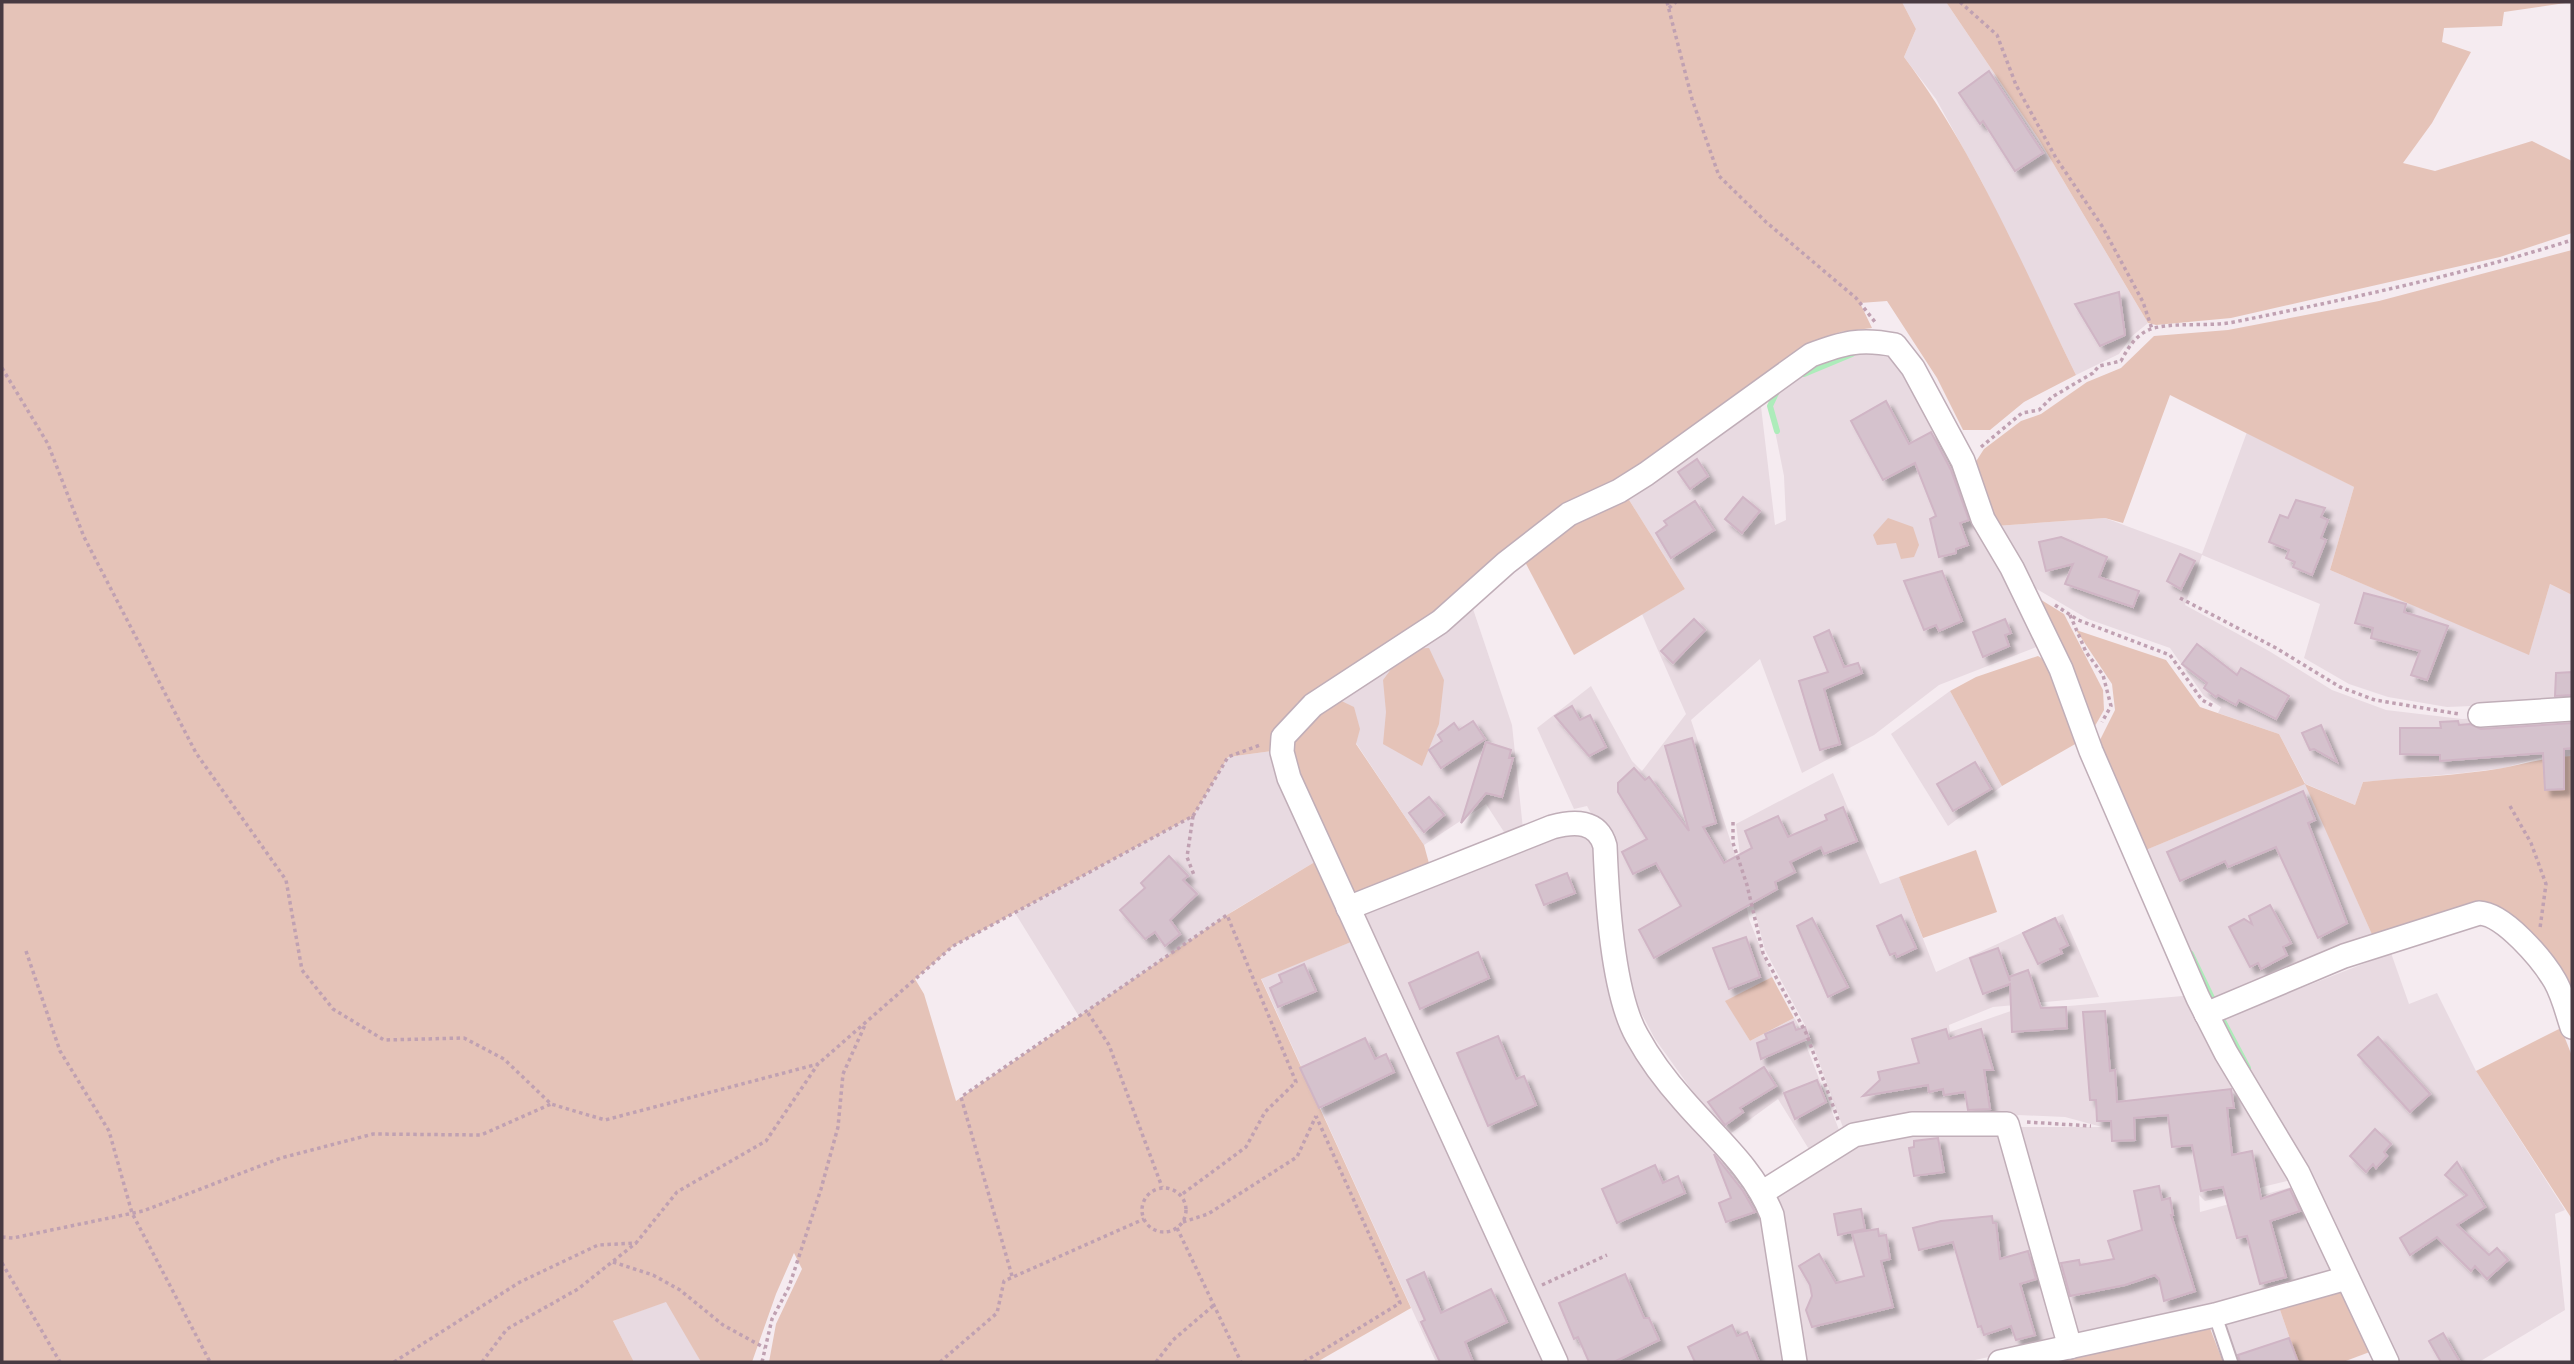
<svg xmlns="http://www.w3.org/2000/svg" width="2574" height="1364" font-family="'Sofia Sans Condensed',sans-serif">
<defs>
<filter id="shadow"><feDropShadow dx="6" dy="6" stdDeviation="2" flood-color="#0004"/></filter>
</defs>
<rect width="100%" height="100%" fill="#f5ebf0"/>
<!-- residential -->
<g fill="#e8dae1">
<path d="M1902 2H1946L2038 138 2148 323 2131 337 2119 354 2076 375 1983 184 1936 99 1904 57 1916 29Z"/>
<path d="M1858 349 1898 357 1924 397 2039 646 1939 685 1874 735 1802 773 1760 659 1691 720 1740 870 1749 919 1772 977 1726 1001 1750 1041 1794 1018 1797 1022 1841 1135 1810 1151 1778 1099 1730 1134 1714 1121 1655 1039 1629 990 1594 819 1587 806 1574 809 1537 728 1591 686 1632 761 1642 771 1686 714 1642 614 1685 589 1626 495 1760 398 1775 525 1786 520 1784 476 1770 406 1774 393 1817 366Z"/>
<path d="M2247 432 2354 487 2330 570 2529 654 2550 584 2572 595V702L2447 707 2388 697 2349 684 2304 658 2320 604 2202 555 2185 605 2269 651 2332 690 2386 710 2462 719 2572 714V756L2543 757 2504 768 2463 773 2363 782 2355 805 2306 784 2374 939 2209 1006 2141 852 2305 783 2279 734 2218 713 2221 707 2204 696 2170 648 2088 619 2028 584 1996 526 2105 518 2202 554Z"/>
<path d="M1472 606 1512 725 1523 829 1506 835 1486 804 1424 845 1330 704Z"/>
<path d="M1950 691 2002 786 1948 826 1891 734Z"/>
<path d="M1280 750 1318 860 1233 911 1080 1018 1015 913 1193 816 1228 757Z"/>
<path d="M1833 773 1880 884 1899 877 1936 972 2063 914 2099 997 1993 1007 1949 1025 1950 1032 2011 1011 2194 995 2295 1179 2205 1201 2199 1195 2200 1212 2299 1185 2341 1274 2165 1320 2119 1324 2079 1339 2015 1127H2102L2065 1117 2019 1115 2004 1120 1845 1133 1807 1029 1765 950 1740 855 1736 824Z"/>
<path d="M1555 831 1588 832 1600 850 1625 1016 1759 1194 1790 1362H1570L1364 918 1370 907Z"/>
<path d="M1356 940 1552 1362H1436L1261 978Z"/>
<path d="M2391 953 2409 1004 2437 993 2476 1071 2565 1210 2555 1214 2565 1310 2479 1362H2395L2345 1249 2222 1019Z"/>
<path d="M1952 1130 2002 1132 2065 1340 1966 1362H1801L1773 1195 1847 1145Z"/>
<path d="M667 1301 701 1362H634L613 1321Z"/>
<path d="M2279 1307 2298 1362H2235L2224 1324Z"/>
</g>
<!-- green -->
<g fill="#e5c3b8">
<path d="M2 2H1902L1916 29 1904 57C1976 153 2023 267 2076 375L2024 402 1990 430H1963L1937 378 1887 301 1860 303 1872 328 1840 332 1799 354 1447 612 1297 703 1280 750 1228 757 1193 816 953 946 915 979 924 994 956 1101 1227 915 1318 860 1356 940 1261 979 1411 1308 1317 1362H769L776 1324 802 1269 794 1253 776 1294 752 1362H701L666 1302 613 1321 634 1362H2Z"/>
<path d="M1946 2H2572L2504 12 2502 26 2444 28 2442 42 2471 52 2432 123 2403 163 2435 171 2532 141 2572 161V233L2500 257 2231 318 2156 325 2148 323 2038 138Z"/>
<path d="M2572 250V595L2550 584 2529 655 2330 570 2354 487 2170 395 2123 523 2105 518 1996 526 1975 463 1984 449 2021 421 2041 414 2087 382 2121 368 2154 336 2228 330 2379 301Z"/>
<path d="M1626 495 1685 589 1574 655 1523 558 1562 529Z"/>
<path d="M1888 518 1913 527 1919 545 1914 557 1901 559 1896 543 1877 545 1873 535Z"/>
<path d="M2025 590 2064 614 2103 690 2104 710 2091 733Z"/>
<path d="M2076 630 2166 660 2200 707 2279 734 2305 784 2355 805 2363 782C2409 777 2457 776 2503 768 2527 763 2548 757 2572 756V1003C2554 975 2536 934 2509 914 2476 890 2407 927 2374 939L2305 784 2141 852 2097 746 2115 710 2112 684Z"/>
<path d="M1429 648 1444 680 1439 724 1422 766 1383 744 1386 712 1383 680 1406 649Z"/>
<path d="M2038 656C2055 664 2070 724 2077 743L2002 786 1950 691 1976 677Z"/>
<path d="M1331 696 1354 707 1360 729 1356 744 1424 845 1430 867 1351 899 1286 752Z"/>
<path d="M1976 850 1997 912 1923 938 1899 877Z"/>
<path d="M1772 977 1794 1018 1750 1041 1725 1001Z"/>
<path d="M2561 1028 2572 1056V1219L2476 1071Z"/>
<path d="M2335 1289 2350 1294 2375 1350 2343 1362H2298L2279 1307Z"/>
<path d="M2208 1323 2223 1362H2040Z"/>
</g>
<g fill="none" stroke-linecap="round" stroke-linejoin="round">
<!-- stream -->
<g stroke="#adecba" stroke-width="6">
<path d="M1804 374 1852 354"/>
<path d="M1777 391 1770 406 1777 431"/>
<path d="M2191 954 2213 1000"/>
<path d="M2222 1019 2248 1068"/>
</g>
</g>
<!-- building -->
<g fill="#d5c2cd" stroke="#d0b5c5" stroke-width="2" filter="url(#shadow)">
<path d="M1989 71 2043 153 2015 171 1983 121 1980 124 1959 93Z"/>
<path d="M2119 292 2125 335 2100 346 2075 304Z"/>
<path d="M1886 401 1909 444 1931 432 1951 470 1969 520 1960 523 1968 545 1956 549V553L1939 557 1930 519 1936 516 1915 463 1883 480 1851 421Z"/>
<path d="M1697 459 1708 476 1690 489 1678 472Z"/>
<path d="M1743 497 1760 511 1742 533 1725 519Z"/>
<path d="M2296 500 2325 508 2321 517 2328 520 2321 538 2326 540 2312 575 2293 567 2295 562 2286 558 2289 550 2269 542 2280 515 2288 518Z"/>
<path d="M1695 501 1714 530 1671 558 1656 533 1667 525 1664 521Z"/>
<path d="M2061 537 2107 557 2099 577 2139 591 2133 607 2065 584 2073 564 2046 571 2039 542Z"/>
<path d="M2180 554 2195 561 2181 589 2167 581Z"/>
<path d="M1942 571 1962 621 1939 631 1936 625 1924 630 1904 581Z"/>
<path d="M2364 593 2406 604 2404 612 2448 626 2427 680 2411 675 2420 651 2371 638 2373 628 2355 623Z"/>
<path d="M1694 619 1705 630 1673 663 1661 651Z"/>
<path d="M2005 619 2011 633 2005 635 2009 646 1983 657 1973 632Z"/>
<path d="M1829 630 1844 667 1858 663 1862 673 1824 689 1840 744 1820 750 1799 681 1828 672 1814 637Z"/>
<path d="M2197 644 2237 675 2241 668 2289 696 2276 719 2239 700 2236 705 2218 695 2216 697 2204 688 2207 683 2182 664Z"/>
<path d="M2572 672V695L2555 696 2556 673Z"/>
<path d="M1572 706 1580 720 1590 715 1606 747 1589 756 1555 716Z"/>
<path d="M1473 721 1485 739 1441 768 1429 750 1442 741 1438 735 1454 723 1459 730Z"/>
<path d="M2458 721 2459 725 2470 724 2481 729 2572 723V748L2564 749V789L2545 790 2543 753 2440 761V755L2400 754V728H2441L2440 722Z"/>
<path d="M2321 725 2337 762 2314 749 2310 750 2302 733Z"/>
<path d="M1692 738 1716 823 1703 827 1724 863 1752 848 1745 831 1778 816 1788 837 1827 820 1825 815 1843 807 1857 841 1824 854 1821 847 1790 862 1795 872 1775 882 1777 889 1654 958 1639 930 1681 906 1656 863 1633 874 1622 852 1647 839 1618 792V783L1634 768 1645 780 1649 777 1689 831 1665 746Z"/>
<path d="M1486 742 1511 750 1509 758H1513L1502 797 1486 793 1461 823Z"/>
<path d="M1975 762 1991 789 1953 811 1937 784Z"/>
<path d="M2303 791 2315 820 2308 823 2347 923 2318 938 2276 847 2228 867 2225 861 2180 881 2167 852Z"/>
<path d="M1429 797 1444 815 1424 832 1409 813Z"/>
<path d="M1169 856 1188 876 1183 880 1197 894 1170 920 1180 934 1165 946 1155 932 1145 939 1120 910 1145 888 1141 883Z"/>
<path d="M1567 873 1575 893 1544 905 1536 885Z"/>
<path d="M2270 905 2291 943 2283 947 2287 955 2261 969 2258 963 2250 967 2229 927 2244 919 2252 924 2249 916Z"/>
<path d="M1901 915 1916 948 1897 957 1895 953 1890 955 1877 926Z"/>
<path d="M1812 918 1848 987 1828 997 1797 926Z"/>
<path d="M2055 918 2068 945 2060 949 2062 953 2038 964 2023 933Z"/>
<path d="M1746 937 1760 977 1729 989 1713 948Z"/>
<path d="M1998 948 2010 981 2009 977 2028 970 2041 1008 2066 1007 2067 1028 2012 1032 2010 984 1983 994 1970 958Z"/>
<path d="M1478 952 1489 978 1420 1009 1409 983Z"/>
<path d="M1304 964 1316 991 1278 1007 1270 988 1282 982 1279 975Z"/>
<path d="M2105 1011 2110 1071 2115 1070 2117 1102 2231 1089 2234 1108H2227L2232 1155 2252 1151 2261 1199 2290 1189 2300 1211 2270 1221 2286 1277 2260 1284 2247 1236 2237 1238 2223 1187 2201 1191 2192 1145 2172 1147 2168 1115 2134 1118 2135 1140 2112 1141 2111 1121H2097L2096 1100H2090L2083 1012Z"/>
<path d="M1793 1022 1796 1030 1805 1027 1809 1038 1761 1059 1757 1043 1767 1039 1765 1034Z"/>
<path d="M1946 1029 1949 1039 1981 1029 1993 1070H1984L1990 1109 1968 1110 1965 1092 1944 1095 1943 1089 1929 1092 1928 1085 1863 1096 1880 1080 1878 1072 1919 1063 1912 1039Z"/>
<path d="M1498 1036 1516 1079 1524 1076 1536 1105 1488 1126 1457 1053Z"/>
<path d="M2378 1037 2430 1094 2410 1112 2358 1055Z"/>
<path d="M1365 1038 1375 1059 1386 1054 1394 1072 1319 1108 1300 1068Z"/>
<path d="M1764 1067 1776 1086 1740 1108 1743 1112 1725 1125 1708 1102Z"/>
<path d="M1817 1080 1826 1102 1795 1119 1784 1093Z"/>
<path d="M2375 1129 2391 1144 2384 1152 2387 1156 2376 1168 2373 1164 2366 1172 2350 1156Z"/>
<path d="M1938 1138 1944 1172 1914 1176 1909 1148 1914 1147V1141Z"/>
<path d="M1714 1154 1743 1191 1755 1212 1726 1222 1719 1203 1731 1198Z"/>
<path d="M2457 1162 2485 1207 2457 1225 2489 1255 2497 1248 2508 1260 2487 1279 2475 1266 2471 1271 2437 1237 2410 1255 2400 1238 2467 1195 2445 1175Z"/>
<path d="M1655 1165 1663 1183 1678 1176 1685 1193 1617 1223 1602 1189Z"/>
<path d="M2159 1186 2162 1200 2170 1198 2173 1215H2171L2195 1291 2164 1301 2159 1279 2155 1275 2125 1285 2070 1296 2061 1263 2079 1260 2080 1265 2114 1259 2108 1241 2142 1230 2134 1191Z"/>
<path d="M1861 1209 1865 1229 1838 1235 1834 1214Z"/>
<path d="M1992 1216 1993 1223H1996L2000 1259 2028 1251 2036 1279 2020 1284 2035 1335 2016 1340 2011 1326 1984 1335 1981 1326 1978 1327 1953 1242 1919 1250 1913 1228 1941 1221Z"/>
<path d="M1878 1229 1879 1236 1886 1235 1890 1259 1881 1261 1893 1307 1812 1327 1806 1310 1812 1296 1810 1285 1799 1266 1819 1254 1836 1283 1864 1276 1852 1233Z"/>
<path d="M1424 1272 1441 1313 1491 1289 1507 1322 1465 1342 1473 1362H1440L1421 1322 1425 1320 1407 1280Z"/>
<path d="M1625 1274 1644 1318H1649L1659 1340 1614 1362H1589L1578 1337 1574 1339 1559 1303Z"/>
<path d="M1732 1325 1737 1336 1747 1332 1759 1362H1695L1688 1347Z"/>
<path d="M2443 1333 2460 1362H2441L2429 1341Z"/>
<path d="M2289 1338 2298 1362H2240L2238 1355Z"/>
</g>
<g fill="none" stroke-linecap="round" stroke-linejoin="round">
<defs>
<path id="service" d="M2215 1315 2231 1362"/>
<g id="minor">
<path d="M2480 715 2572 709"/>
<path d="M1348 908 1552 827C1574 821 1598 820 1605 846 1607 897 1612 992 1637 1036 1649 1058 1667 1082 1684 1101 1716 1138 1754 1169 1772 1215L1795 1362"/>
<path d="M2206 1014 2344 956 2479 913C2504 914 2542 959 2555 981 2563 995 2567 1012 2572 1027"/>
<path d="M1763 1192 1854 1135 1912 1124H2007L2070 1347"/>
<path d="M1556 1362 1289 778 1282 752 1283 737 1313 705 1440 622 1506 563 1569 514 1619 491 1646 474 1811 355C1843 343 1860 338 1895 345L1913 368 1963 461 1983 519 2012 568 2061 669 2091 751 2198 998 2226 1053 2298 1173 2387 1362"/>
<path d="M2000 1362 2215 1315 2347 1278"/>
</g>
</defs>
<!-- service casing -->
<use href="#service" stroke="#c0aeb8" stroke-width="16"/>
<!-- minor casing -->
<use href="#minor" stroke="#c0aeb8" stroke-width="26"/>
<!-- path -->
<g stroke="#c0a1b2" stroke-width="3.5" stroke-dasharray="3.5 3.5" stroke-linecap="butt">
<path d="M1667 2 1692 99 1719 176 1766 222 1856 298 1875 322"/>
<path d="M1960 2 1997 35 2016 85 2056 158 2102 226 2143 302 2152 329"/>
<path d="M1669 8 1676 2"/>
<path d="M2 368 48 444 84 537 196 753 286 880 302 970 333 1009 384 1040 464 1038 504 1059 551 1104 605 1120 818 1064"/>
<path d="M1981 447 2022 413 2039 410 2052 397 2093 373 2099 366 2121 361C2129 346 2137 333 2154 328 2180 322 2208 327 2234 322 2348 299 2462 275 2572 240"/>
<path d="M2180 598 2276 648 2340 687 2375 700 2459 714"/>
<path d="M2055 605 2078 620 2170 655 2202 700 2215 707"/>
<path d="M2070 615 2086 652 2103 675 2111 706 2102 722"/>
<path d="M2510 806 2531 843 2546 884 2540 928"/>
<path d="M1193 816 1187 857 1194 875"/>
<path d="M1733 822V843L1747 885 1763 953 1806 1033 1839 1122"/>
<path d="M26 951 60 1051 109 1131 132 1213 210 1362"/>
<path d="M1088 1013 1109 1045 1162 1187"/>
<path d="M2027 1122 2091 1126"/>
<circle cx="1164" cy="1210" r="22"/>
<path d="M1183 1222 1208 1214 1297 1157 1316 1116"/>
<path d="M1177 1228 1241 1362"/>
<path d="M2 1237 13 1238 143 1211 281 1158 373 1134 481 1135 551 1104"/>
<path d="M613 1262 653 1275 680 1290 723 1325 765 1348"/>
<path d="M2 1263 60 1362"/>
<path d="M1012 1276 961 1097 1227 915 1296 1082 1265 1112 1246 1147 1181 1195"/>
<path d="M1542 1285 1607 1255"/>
<path d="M394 1362 520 1282 598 1245 636 1243 677 1192 766 1141 818 1064 953 946 1193 816 1228 757 1260 745"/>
<path d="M482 1362 507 1329 578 1289 636 1243"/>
<path d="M762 1362 772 1319 789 1287 821 1189 838 1127 843 1074 865 1025"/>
<path d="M940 1362 997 1313 1004 1281 1144 1219"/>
<path d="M1156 1362 1173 1340 1214 1305"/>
<path d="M1304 1362 1400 1303 1316 1116"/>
</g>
<!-- service -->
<use href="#service" stroke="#fff" stroke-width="12"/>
<!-- minor -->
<use href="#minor" stroke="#fff" stroke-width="23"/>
</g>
<!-- border -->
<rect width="2574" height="1364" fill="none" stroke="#483a42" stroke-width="7"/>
</svg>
